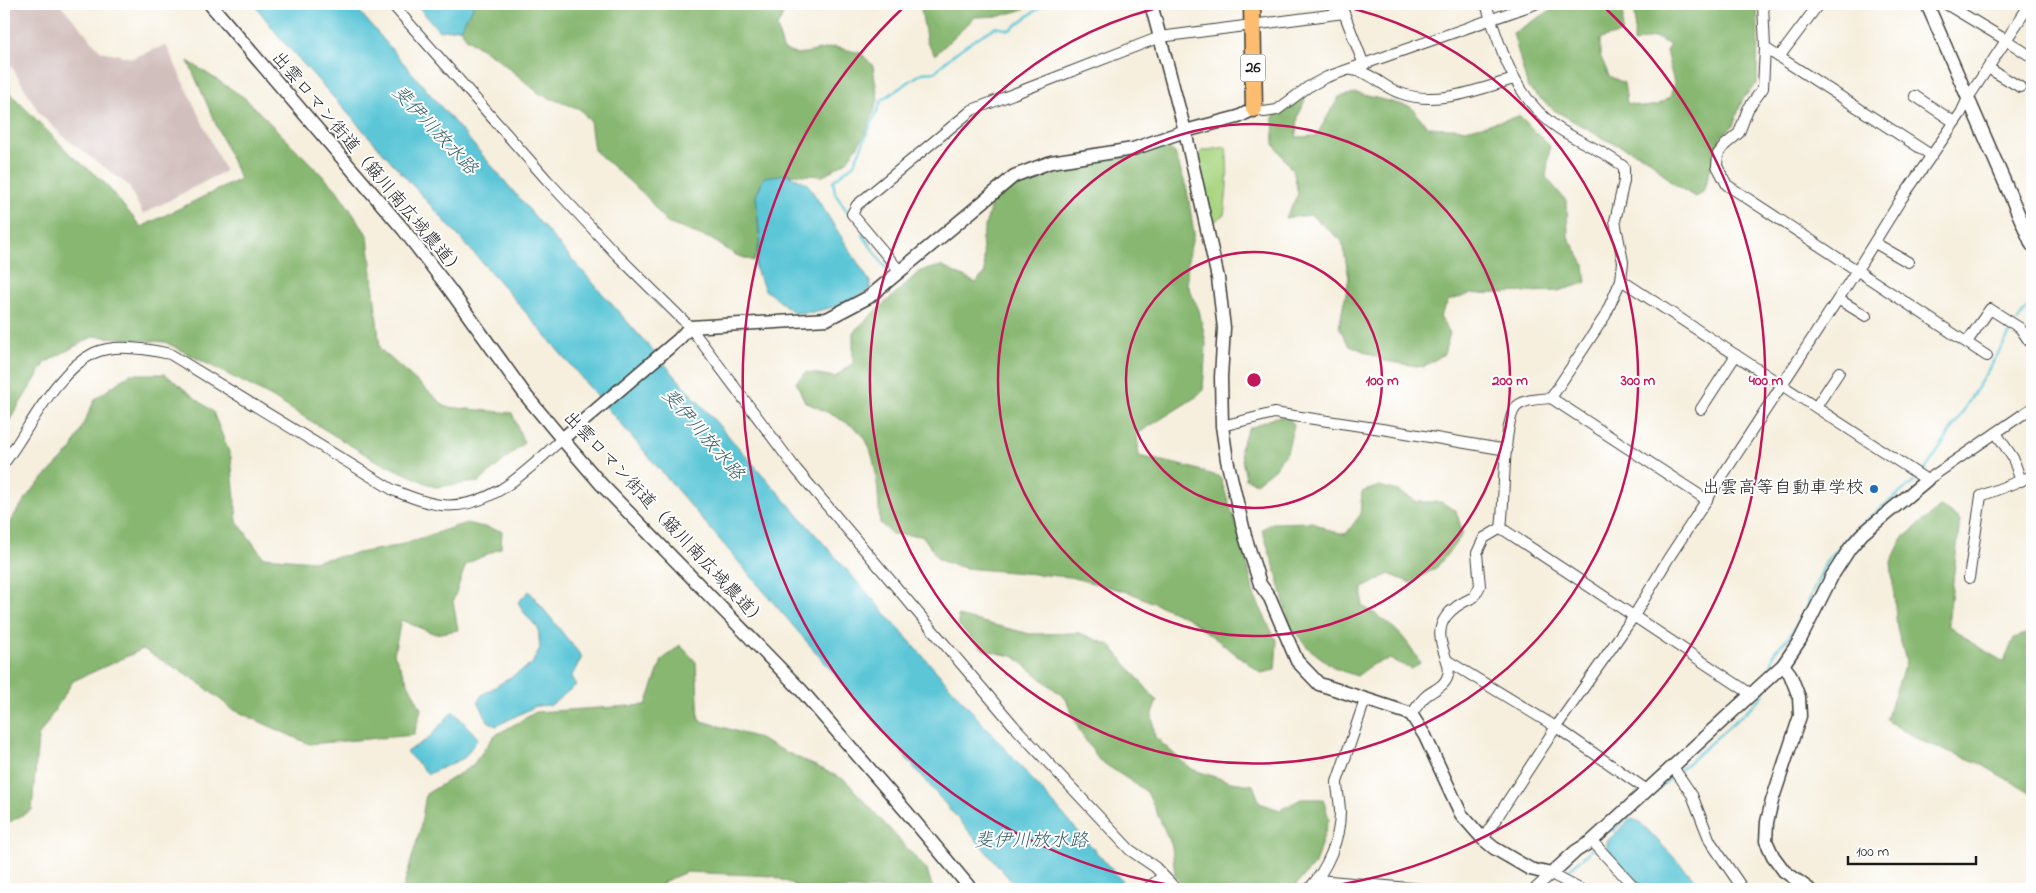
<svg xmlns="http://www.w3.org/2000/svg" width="2036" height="893" font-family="'Indie Flower','Klee One',sans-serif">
<rect width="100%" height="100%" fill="#fff"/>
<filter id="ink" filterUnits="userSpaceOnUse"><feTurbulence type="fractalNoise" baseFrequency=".02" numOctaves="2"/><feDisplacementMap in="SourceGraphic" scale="10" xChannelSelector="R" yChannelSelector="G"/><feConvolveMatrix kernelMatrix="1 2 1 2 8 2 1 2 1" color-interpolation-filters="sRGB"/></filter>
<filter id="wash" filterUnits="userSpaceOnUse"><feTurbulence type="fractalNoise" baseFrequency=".0096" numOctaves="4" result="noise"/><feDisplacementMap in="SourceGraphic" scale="20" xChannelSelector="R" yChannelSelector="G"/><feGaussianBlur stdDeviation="1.12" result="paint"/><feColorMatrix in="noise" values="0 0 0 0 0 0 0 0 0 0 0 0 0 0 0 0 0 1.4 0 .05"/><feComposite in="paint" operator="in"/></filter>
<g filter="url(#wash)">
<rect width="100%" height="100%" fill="#f6efde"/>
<!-- industrial -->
<path fill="#d1bfbd" d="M4 4H60L101 51 132 58 166 45 225 171 143 214 128 185 65 138 40 114 4 54Z"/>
<!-- green -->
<path fill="#aad683" stroke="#637950" d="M1226 147C1229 171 1227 192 1224 215L1217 220 1210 221 1204 180 1197 156 1202 151Z"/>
<!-- forest -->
<g fill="#87b771" stroke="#526a46">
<path d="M472 4H788L777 27 783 49 797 55 834 47 861 53 873 66 878 100 865 135 847 161 823 176 787 174 756 196 760 241 754 261 736 255 711 239 667 223 646 196 594 150 590 121 580 109 541 95 498 59 467 39 460 28 473 8Z"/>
<path d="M920 4H1025V9L1000 16 975 17 935 55 927 43Z"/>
<path d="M1567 4H1624L1622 33 1600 39V55L1609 76 1624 83 1627 103 1644 107 1658 105 1670 97 1674 83 1666 51 1670 45 1655 37 1634 43 1635 4H1756L1758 20 1757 84 1743 98 1733 126 1721 136 1703 192 1695 197 1671 182 1648 158 1604 139 1554 110 1528 88 1513 33 1548 12Z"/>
<path d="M188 61 245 98 336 189 368 236 380 349 446 407 512 413 524 443 479 482 435 487 373 459 270 396 165 342 94 336 46 362 4 429V87L71 155 104 182 141 227 240 179Z"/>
<path d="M1356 93 1411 107 1428 127 1470 129 1520 116 1550 146 1546 177 1567 202 1568 237 1584 264 1586 283 1558 291 1470 294 1448 301 1440 317 1450 333 1444 354 1423 367 1385 361 1348 344 1339 327 1349 278 1342 241 1311 215 1285 218 1298 194 1294 173 1274 144 1273 117 1300 98 1305 100 1298 116 1296 137 1316 136 1339 97Z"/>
<path d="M1165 146 1175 153 1187 190 1194 233 1188 258 1187 285 1199 310 1206 343 1203 390 1196 397 1137 434 1139 456 1189 467 1220 477 1243 544 1254 595 1277 642 1275 670 1261 673 1188 618 1131 593 1070 577 965 568 939 560 923 536 892 534 880 523C878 498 878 458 864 437 857 425 818 408 805 402L796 382 806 372 835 377 853 363V332L920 271 941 266 976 283 985 273 982 238 992 201 1015 180 1083 161Z"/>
<path d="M130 374H165L213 412 231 457 237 521 263 557 314 561 397 546 466 523 502 531 501 548 466 564 453 601 458 630 435 634 401 620 394 654 421 709 414 735 309 744 232 709 197 681 143 649 73 681 38 737 32 810 4 825V530L31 491 72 449 95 399Z"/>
<path d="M1276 417H1289L1294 425 1287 452 1274 469 1256 483 1246 479 1240 449 1248 429Z"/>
<path d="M1379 486 1398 491 1418 502H1441L1456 511 1463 534 1437 567 1411 583 1389 574 1363 588 1362 606C1389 621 1406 636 1420 663L1412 669 1389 659 1373 664 1357 676 1336 669 1308 648 1290 626 1277 575 1262 529 1272 523 1312 522 1330 531 1346 534 1360 515 1362 492Z"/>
<path d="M1941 506 1960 520 1948 625 1972 643 2004 662 2014 638 2032 632V794L1979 763 1921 741 1886 720 1906 661 1897 628 1891 562 1902 539Z"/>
<path d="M958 616 1030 634 1079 633 1110 645 1157 701 1152 714 1155 737 1191 769 1231 782 1253 785 1260 803 1280 810 1301 799H1323L1329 819 1315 864 1295 886 1277 889H1185L1175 876 1172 846 1147 792 1099 760 1080 732 1066 699 1015 657 984 650 959 626Z"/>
<path d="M680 645 696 662 699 720 755 737 845 780 927 870 933 889H803L773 876 686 872 663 882 664 889H403L420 830 426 794 472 766 494 736 536 712 646 705 662 660Z"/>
</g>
<!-- water -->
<g fill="#5cc6d7" stroke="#3c717a">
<path d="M254 4H353L555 240 1129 889H1018L497 279 281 39Z"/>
<path d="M416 4H472L473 8 460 28 439 31Z"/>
<path d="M787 174 807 183 870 282V289L845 304 813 312 795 313 765 290 755 267 760 241 756 196 764 177Z"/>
<path d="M529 591 582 657 571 677 576 685 551 705 536 706 496 726 488 721 478 701 482 695 532 664 540 648 538 628 525 614 518 602Z"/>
<path d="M453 711 478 738 464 758 428 774 406 752 428 739Z"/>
<path d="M1631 819 1640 822 1704 889H1645L1607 849V841Z"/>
</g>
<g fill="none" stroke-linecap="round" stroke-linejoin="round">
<!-- stream -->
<g stroke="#5cc6d7" stroke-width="2.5">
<path d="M1463 4 1473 7 1483 4"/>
<path d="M848 213 835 193 833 181 854 164 882 100 922 73 935 72C950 55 976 38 996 27L1010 30 1044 4"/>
<path d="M862 234 887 270"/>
<path d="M2017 322 2032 301"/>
<path d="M1923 473 1946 439 2014 327"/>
<path d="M1769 672 1775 651 1789 637 1805 609 1826 562 1844 541 1883 506 1914 482"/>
<path d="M1679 771 1762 697 1764 689"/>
<path d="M1612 831 1674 775"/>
<path d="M1575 882 1565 873 1595 847"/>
</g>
</g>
</g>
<g filter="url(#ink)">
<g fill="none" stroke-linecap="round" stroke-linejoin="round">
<defs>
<g id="minor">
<path d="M392 4 547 180 617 255 690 327 796 469 1014 726 1130 850 1155 867 1176 889"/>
<path d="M1763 4 1765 48 1763 88 1748 109 1739 133 1725 145 1718 154 1717 166 1727 185 1987 356"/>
<path d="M1946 4 2006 40 2032 57"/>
<path d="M1765 48 1931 155"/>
<path d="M1779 57 1818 5"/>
<path d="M1988 68 2020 87"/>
<path d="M1352 70C1372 72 1382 87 1400 93 1437 107 1479 89 1514 79"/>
<path d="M1915 96 1954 122"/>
<path d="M1254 109 1264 112 1277 110 1308 87 1327 77 1535 4"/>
<path d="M1875 243 1908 262"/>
<path d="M899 270 852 214 857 205 972 110 1160 37 1344 13 1364 65"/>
<path d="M1621 280 1927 480 2032 408"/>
<path d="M1838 299 1866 316"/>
<path d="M1967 342 1990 309 2020 328 2029 341"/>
<path d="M1551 398 1707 500"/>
<path d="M1816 407 1839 372"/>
<path d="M1701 409 1736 355"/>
<path d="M1222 426 1274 413 1388 430 1507 450"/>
<path d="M1996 433 2013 458 2021 481"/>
<path d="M4 463C29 430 55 372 94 353 115 343 148 349 170 354L393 490C408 496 424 503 441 505 491 510 528 469 562 439"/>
<path d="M1501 528 1751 694"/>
<path d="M1969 578 1981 496 2032 476"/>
<path d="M1448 661 1556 727 1647 790"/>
<path d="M1411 714C1416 709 1420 701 1426 696 1434 689 1445 687 1448 675 1451 667 1445 657 1443 649 1433 621 1451 607 1474 597L1480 586 1477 553 1484 538 1501 528C1505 505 1502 419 1517 406 1526 399 1540 399 1551 398L1605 316 1621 280 1623 262 1615 221 1624 181V167C1604 151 1579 142 1558 128 1516 100 1500 49 1486 4"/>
<path d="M1673 767 1692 795 1710 841 1743 889"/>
<path d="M1483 839 1556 727 1634 616 1668 559 1857 270 1900 201 1961 113 1968 98 2030 4"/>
<path d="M1592 841 1636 889"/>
<path d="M1318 880 1421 889"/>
<path d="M1147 889 1163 876"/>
<path d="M1309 889C1327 869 1340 840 1340 812 1340 801 1337 792 1337 782L1365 700"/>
<path d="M1535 889 1551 874 1580 889"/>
</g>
<g id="tertiary">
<path d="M210 4 403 229 450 290 527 397 562 439 601 484 801 690 905 810 971 889"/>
<path d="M1151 4 1185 131 1218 278 1224 328 1221 377 1222 426 1227 460 1245 536 1260 584 1270 598 1297 661 1319 684 1411 714 1425 736 1461 814 1483 839 1494 848 1530 869 1551 874 1576 851 1592 841 1783 665 1800 640 1832 576 1850 548 1862 534 1927 480"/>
<path d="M1927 4 2032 245"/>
<path d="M562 439 678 340 690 327 827 319 869 297 1014 176 1051 162 1133 149 1185 131 1238 117 1254 109"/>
<path d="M1783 665 1790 674 1799 697 1800 716 1772 801 1767 822 1766 841 1773 856 1784 871 1809 889"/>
</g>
<path id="primary" d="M1252 4 1254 109"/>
</defs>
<!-- minor casing -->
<use href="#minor" stroke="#3d3c39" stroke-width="12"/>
<!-- tertiary casing -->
<use href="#tertiary" stroke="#3d3c39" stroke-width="15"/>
<!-- primary casing -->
<use href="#primary" stroke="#3d3c39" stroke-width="19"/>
<!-- minor -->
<use href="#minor" stroke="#fff" stroke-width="10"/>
<!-- tertiary -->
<use href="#tertiary" stroke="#fff" stroke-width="12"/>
<!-- primary -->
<use href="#primary" stroke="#fcbd6f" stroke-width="16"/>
</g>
</g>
<!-- distance rings -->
<g fill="none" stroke="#c2185b" stroke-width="2.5">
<circle cx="1254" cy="380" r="128"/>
<circle cx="1254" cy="380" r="256"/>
<path d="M1334 4A384 384 0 1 1 1174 4"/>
<path d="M1200 889A512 512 0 0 1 905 6M1603 6A512 512 0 0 1 1308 889"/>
</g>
<!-- markers -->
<circle fill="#1f6fb2" stroke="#fff" stroke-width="2" cx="1874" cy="489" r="5"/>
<g text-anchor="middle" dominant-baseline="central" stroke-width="4" stroke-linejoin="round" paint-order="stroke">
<!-- shield labels -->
<rect fill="#fff" stroke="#606060" stroke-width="1" x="1240.5" y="54.5" width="25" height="27" rx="4"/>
<g font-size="16" font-weight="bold" fill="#1c1c1c">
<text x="1253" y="68">26</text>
</g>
<!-- street labels -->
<g font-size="18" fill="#1c1c1c" stroke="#fff">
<text transform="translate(367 165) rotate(50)">出雲ロマン街道（簸川南広域農道）</text>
<text transform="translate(664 520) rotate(47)">出雲ロマン街道（簸川南広域農道）</text>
</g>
<!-- poi labels -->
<g font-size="18" fill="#1c1c1c" stroke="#fff" text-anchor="end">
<text x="1864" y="489">出雲高等自動車学校</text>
</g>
<!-- water labels -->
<g font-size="19" font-style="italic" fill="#366067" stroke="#fff">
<text transform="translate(434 131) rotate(47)">斐伊川放水路</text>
<text transform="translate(702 435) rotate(49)">斐伊川放水路</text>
<text x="1031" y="841">斐伊川放水路</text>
</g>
</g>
<circle cx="1254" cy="380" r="8" fill="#c2185b" stroke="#fff" stroke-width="2.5"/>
<g font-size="15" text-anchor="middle" font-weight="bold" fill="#c2185b" stroke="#fff" stroke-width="4" stroke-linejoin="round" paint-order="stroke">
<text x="1382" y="385">100 m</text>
<text x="1510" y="385">200 m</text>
<text x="1638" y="385">300 m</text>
<text x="1766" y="385">400 m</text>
</g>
<!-- margin -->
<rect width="2036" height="893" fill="none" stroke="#fff" stroke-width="20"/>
<!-- scale -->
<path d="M1848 856v8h128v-8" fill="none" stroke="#1c1c1c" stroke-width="2.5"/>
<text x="1856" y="856" font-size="15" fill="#1c1c1c" stroke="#ffffff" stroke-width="4" paint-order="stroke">100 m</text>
</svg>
